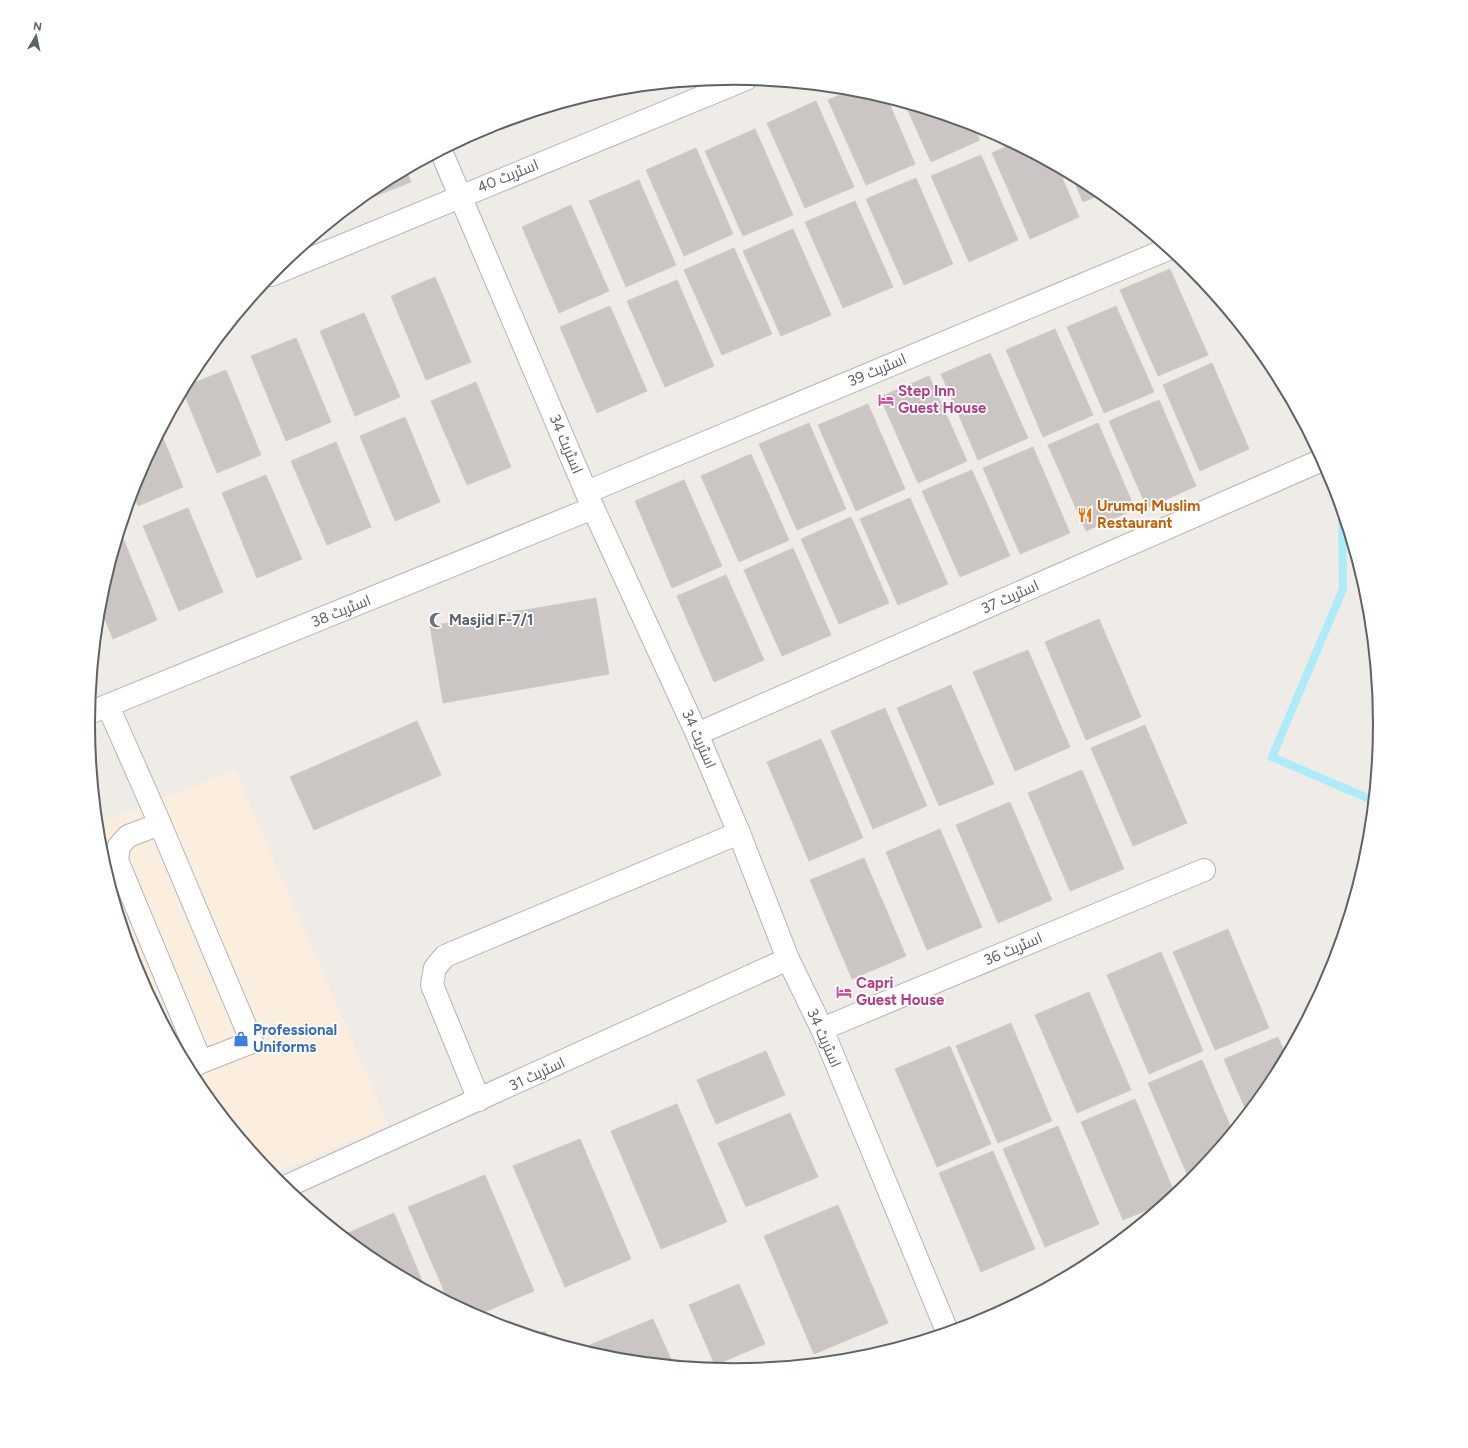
<svg xmlns="http://www.w3.org/2000/svg" width="1468" height="1448" font-family="Figtree,Cairo,sans-serif">
<rect width="100%" height="100%" fill="#efebe6"/>
<!-- commercial -->
<path fill="#fbeedf" d="M235 770 389 1125 272 1174 197 1083 137 971 100 850 98 824Z"/>
<g fill="none" stroke-linecap="round" stroke-linejoin="round">
<!-- stream -->
<path stroke="#adebf8" stroke-width="8" d="M1342 513 1343 589 1272 757 1372 800"/>
</g>
<!-- building -->
<g fill="#cbc6c3" stroke="#d3cbc5">
<path d="M851 90H860L887 98 915 164 866 185 828 100Z"/>
<path d="M816 101 854 187 805 208 767 123Z"/>
<path d="M905 104 973 125 980 140 931 162Z"/>
<path d="M549 108V110L479 137 477 132 487 127Z"/>
<path d="M755 129 793 215 743 236 705 151Z"/>
<path d="M988 131 998 136 991 139Z"/>
<path d="M1012 144 1058 168 1079 217 1030 239 992 153Z"/>
<path d="M696 148 733 234 684 256 646 170Z"/>
<path d="M981 155 1018 240 969 262 931 176Z"/>
<path d="M406 170 411 182 353 205 375 187Z"/>
<path d="M1072 176 1093 187 1102 194 1083 202Z"/>
<path d="M916 178 953 264 904 285 866 199Z"/>
<path d="M639 180 676 265 626 287 589 201Z"/>
<path d="M855 201 893 287 843 308 805 222Z"/>
<path d="M571 205 609 291 559 313 522 227Z"/>
<path d="M793 229 831 315 781 336 743 251Z"/>
<path d="M734 248 772 334 722 355 684 270Z"/>
<path d="M1170 269 1208 355 1158 376 1120 290Z"/>
<path d="M435 277 471 362 426 380 391 296Z"/>
<path d="M677 280 714 366 665 387 627 301Z"/>
<path d="M610 306 647 391 597 413 560 327Z"/>
<path d="M1116 306 1154 392 1104 413 1067 327Z"/>
<path d="M364 313 400 397 355 416 320 331Z"/>
<path d="M1055 329 1093 415 1043 437 1006 350Z"/>
<path d="M296 338 331 422 286 441 251 356Z"/>
<path d="M990 353 1028 438 978 460 941 374Z"/>
<path d="M1212 363 1249 449 1200 471 1163 385Z"/>
<path d="M226 370 261 455 217 473 183 391 186 386Z"/>
<path d="M929 376 967 461 918 483 880 397Z"/>
<path d="M476 382 511 467 467 485 431 401Z"/>
<path d="M1159 400 1196 486 1147 508 1109 421Z"/>
<path d="M868 404 905 489 856 511 818 425Z"/>
<path d="M405 417 440 502 395 521 360 436Z"/>
<path d="M809 423 846 509 797 530 759 444Z"/>
<path d="M1098 423 1135 509 1086 531 1048 445Z"/>
<path d="M161 433 183 487 138 506 133 492 137 477Z"/>
<path d="M336 442 371 527 327 545 291 461Z"/>
<path d="M1033 447 1070 533 1020 554 983 468Z"/>
<path d="M751 454 789 540 739 562 701 476Z"/>
<path d="M972 470 1010 556 960 577 922 491Z"/>
<path d="M266 475 302 559 257 578 222 493Z"/>
<path d="M684 480 722 566 672 588 635 501Z"/>
<path d="M910 498 948 584 898 605 860 519Z"/>
<path d="M188 508 223 592 179 611 143 526Z"/>
<path d="M851 517 889 603 839 624 801 539Z"/>
<path d="M122 536 157 620 113 639 100 607V598L119 537Z"/>
<path d="M793 548 831 635 782 656 744 570Z"/>
<path d="M726 575 764 660 714 682 677 596Z"/>
<path d="M596 598 609 674 443 703 430 626Z"/>
<path d="M1099 619 1141 717 1086 740 1045 642Z"/>
<path d="M1028 650 1070 747 1015 771 973 672Z"/>
<path d="M951 685 994 784 939 806 897 708Z"/>
<path d="M885 708 927 806 873 829 831 731Z"/>
<path d="M417 721 441 775 314 830 290 777Z"/>
<path d="M1145 725 1187 823 1133 846 1091 748Z"/>
<path d="M821 739 863 838 809 861 767 762Z"/>
<path d="M1082 770 1124 869 1070 891 1028 793Z"/>
<path d="M1010 802 1052 900 998 923 956 825Z"/>
<path d="M940 829 982 927 927 950 886 852Z"/>
<path d="M864 858 906 956 852 979 810 880Z"/>
<path d="M1228 929 1269 1028 1215 1050 1173 952Z"/>
<path d="M1161 952 1203 1051 1149 1074 1107 975Z"/>
<path d="M1089 992 1131 1090 1077 1113 1035 1015Z"/>
<path d="M1011 1023 1052 1121 998 1143 956 1046Z"/>
<path d="M1278 1037 1286 1055 1271 1083 1247 1113 1224 1059Z"/>
<path d="M950 1046 991 1144 937 1167 895 1069Z"/>
<path d="M766 1051 785 1095 716 1124 697 1080Z"/>
<path d="M1202 1060 1232 1130 1190 1181 1148 1083Z"/>
<path d="M1135 1099 1175 1194 1164 1203 1123 1220 1081 1122Z"/>
<path d="M677 1104 727 1222 661 1249 611 1131Z"/>
<path d="M790 1113 818 1177 746 1207 718 1143Z"/>
<path d="M1058 1126 1099 1224 1045 1247 1003 1149Z"/>
<path d="M580 1139 631 1259 565 1287 513 1166Z"/>
<path d="M993 1151 1035 1249 981 1272 939 1173Z"/>
<path d="M485 1175 534 1291 477 1315 448 1300 408 1207Z"/>
<path d="M838 1205 888 1323 814 1354 764 1236Z"/>
<path d="M394 1213 425 1288 375 1261 343 1235Z"/>
<path d="M739 1284 765 1344 715 1365 689 1305Z"/>
<path d="M653 1319 673 1364 608 1358 580 1349Z"/>
<path d="M545 1331 549 1340 535 1335Z"/>
</g>
<g fill="none" stroke-linecap="round" stroke-linejoin="round">
<defs>
<g id="minor">
<path d="M441 151 593 508 697 734 739 833 788 959 822 1029 947 1331"/>
<path d="M271 275 746 79"/>
<path d="M587 492 1168 249"/>
<path d="M108 706 160 824 252 1042 201 1062 189 1069"/>
<path d="M89 713 593 508"/>
<path d="M697 734 1322 460"/>
<path d="M160 824 128 836 119 846 117 860 201 1062"/>
<path d="M822 1029 1204 870"/>
<path d="M479 1100 432 985 435 968 445 956 739 833"/>
<path d="M285 1187 788 959"/>
</g>
</defs>
<!-- minor casing -->
<use href="#minor" stroke="#b1b5b7" stroke-width="24"/>
<!-- minor -->
<use href="#minor" stroke="#fff" stroke-width="22"/>
</g>
<!-- icons -->
<defs>
<symbol id="hotel-bare" viewBox="-9 -9 18 18"><path d="M-6-4.5h1.5V1H6V5H4.5V3h-9V5H-6ZM-4 0a1.8 1.8 0 1 1 3.6 0ZM.5 0V-2.5h3Q6-2.5 6 0Z" fill="#d1479c" stroke="#fff" stroke-width="2.5" paint-order="stroke"/></symbol>
<symbol id="restaurant-bare" viewBox="-9 -9 18 18"><path d="M-5-6h1v4h1v-4h1v4h1v-4h1v5L-1.5 .5V6h-2V.5L-5-1ZM5-6V6H3V1.5H1.5Q1.5-4 5-6Z" fill="#e8710a" stroke="#fff" stroke-width="2.5" paint-order="stroke"/></symbol>
<symbol id="mosque-bare" viewBox="-9 -9 18 18"><path d="M3.5-4.9A6 6 0 1 0 3.5 4.9A5 5 0 1 1 3.5-4.9Z" fill="#6b7280" stroke="#fff" stroke-width="2.5" paint-order="stroke"/></symbol>
<symbol id="shop-bare" viewBox="-9 -9 18 18"><path d="M-5-2.5h2.3a2.7 3.5 0 0 1 5.4 0H5L5.5 6h-11ZM-1.5-2.5h3a1.5 2.3 0 0 0-3 0Z" fill="#3f7fe0" stroke="#fff" stroke-width="2.5" paint-order="stroke"/></symbol>
</defs>
<g fill-rule="evenodd">
<use href="#hotel-bare" x="875" y="389" width="22" height="22"/>
<use href="#restaurant-bare" x="1074" y="504" width="22" height="22"/>
<use href="#mosque-bare" x="426" y="609" width="22" height="22"/>
<use href="#hotel-bare" x="833" y="981" width="22" height="22"/>
<use href="#shop-bare" x="230" y="1028" width="22" height="22"/>
</g>
<g text-anchor="middle" dominant-baseline="central" stroke-width="3.5" stroke-linejoin="round" paint-order="stroke">
<!-- street labels -->
<g font-size="15" fill="#5e6365" stroke="#fff">
<text transform="translate(508 176) rotate(-22)">اسٹریٹ 40</text>
<text transform="translate(877 370) rotate(-23)">اسٹریٹ 39</text>
<text transform="translate(566 444) rotate(67)">اسٹریٹ 34</text>
<text transform="translate(1010 597) rotate(-24)">اسٹریٹ 37</text>
<text transform="translate(341 611) rotate(-22)">اسٹریٹ 38</text>
<text transform="translate(699 739) rotate(66)">اسٹریٹ 34</text>
<text transform="translate(1013 949) rotate(-23)">اسٹریٹ 36</text>
<text transform="translate(824 1038) rotate(66)">اسٹریٹ 34</text>
<text transform="translate(537 1074) rotate(-25)">اسٹریٹ 31</text>
</g>
<!-- hotel labels -->
<g font-size="15" font-weight="bold" fill="#b23c85" stroke="#fff" text-anchor="start">
<text x="898" y="391">Step Inn<tspan x="898" dy="17">Guest House</tspan></text>
<text x="856" y="983">Capri<tspan x="856" dy="17">Guest House</tspan></text>
</g>
<!-- food labels -->
<g font-size="15" font-weight="bold" fill="#c56008" stroke="#fff" text-anchor="start">
<text x="1097" y="506">Urumqi Muslim<tspan x="1097" dy="17">Restaurant</tspan></text>
</g>
<!-- worship labels -->
<g font-size="15" font-weight="bold" fill="#5b616d" stroke="#fff" text-anchor="start">
<text x="449" y="620">Masjid F-7/1</text>
</g>
<!-- shop labels -->
<g font-size="15" font-weight="bold" fill="#366cbe" stroke="#fff" text-anchor="start">
<text x="253" y="1030">Professional<tspan x="253" dy="17">Uniforms</tspan></text>
</g>
</g>
<!-- crop -->
<path d="M0 0H1468V1448H0ZM95 724a639 639 0 1 1 1278 0a639 639 0 1 1-1278 0Z" fill="#fff" fill-rule="evenodd"/>
<path fill="none" stroke="#5e6365" stroke-width="2" d="M95 724a639 639 0 1 1 1278 0a639 639 0 1 1-1278 0Z"/>
<!-- north arrow -->
<g transform="translate(36 36) rotate(9)" stroke="#ffffff" stroke-width="3" paint-order="stroke">
<path d="M0-3L7 15L0 10L-7 15Z" fill="#5e6365"/>
<text y="-6" font-size="11" font-weight="bold" text-anchor="middle" fill="#5e6365">N</text>
</g>
</svg>
